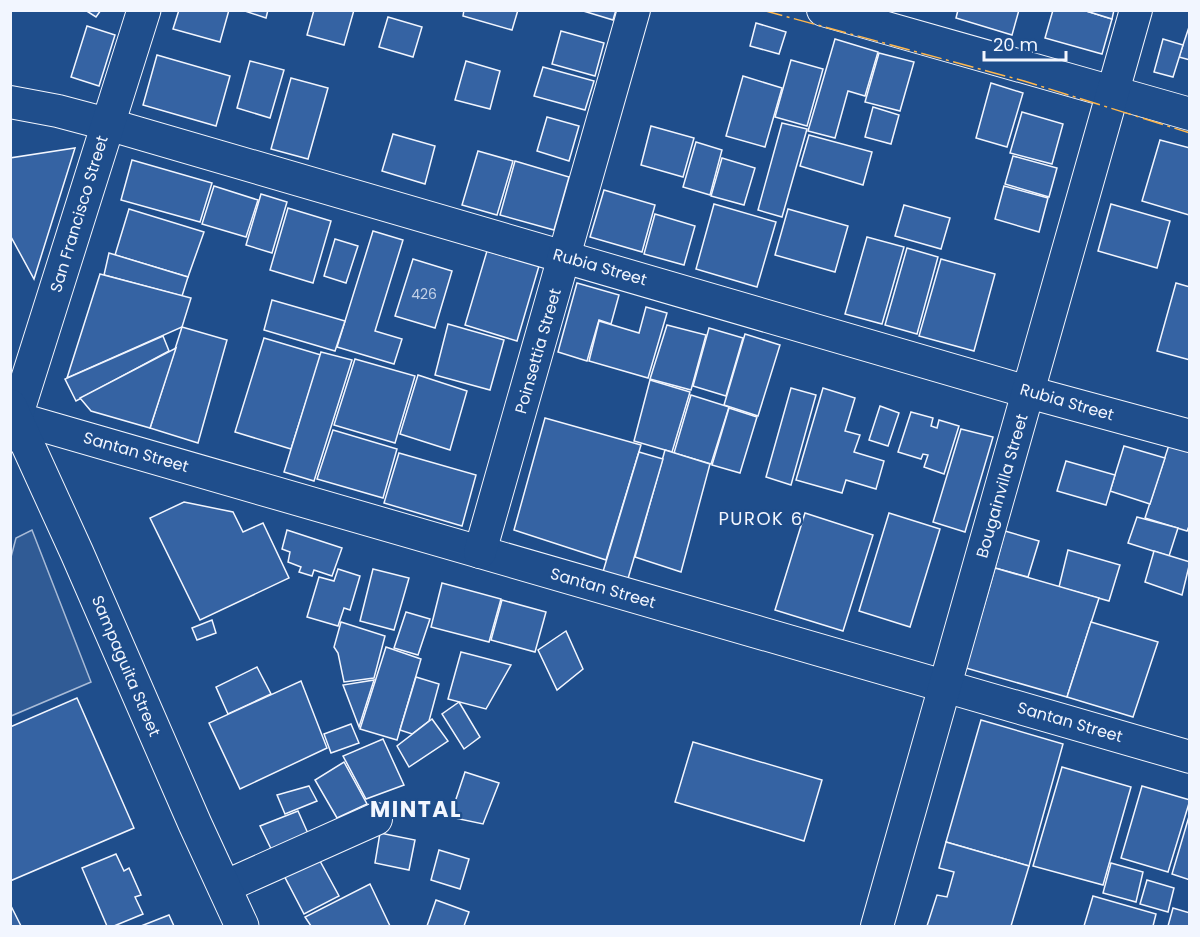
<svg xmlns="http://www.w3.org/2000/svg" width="1200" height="937" font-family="Poppins,sans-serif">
<rect width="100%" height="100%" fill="#1f4e8c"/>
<!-- green -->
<path fill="#305b95" stroke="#a8bbd7" stroke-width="1.5" d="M32 530 91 682 11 716V557L16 538Z"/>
<!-- building -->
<g fill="#3563a3" stroke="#f2f6ff" stroke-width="1.5">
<path d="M85 10H101L96 17Z"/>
<path d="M179 10H229L220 42 173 29Z"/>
<path d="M242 10H268L266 18Z"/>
<path d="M314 10H354L344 45 307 35Z"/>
<path d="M464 10H518L512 30 463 16Z"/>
<path d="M580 10H616L613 20Z"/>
<path d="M958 10H1019L1012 35 956 18Z"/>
<path d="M1053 10H1083L1112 19 1102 54 1045 38Z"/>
<path d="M1083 10H1114L1112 19Z"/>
<path d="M388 17 422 27 413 57 379 47Z"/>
<path d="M756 23 786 32 779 54 750 46Z"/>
<path d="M1190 24V60L1179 57Z"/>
<path d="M87 26 115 35 99 86 71 77Z"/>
<path d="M561 31 604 43 595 76 552 64Z"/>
<path d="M835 39 878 52 865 96 848 91 835 138 808 131Z"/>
<path d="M1163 39 1183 45 1173 77 1154 72Z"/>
<path d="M879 53 914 62 900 111 865 102Z"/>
<path d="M157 55 230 76 216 126 143 105Z"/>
<path d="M791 60 823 69 807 126 775 117Z"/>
<path d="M250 61 284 70 270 118 237 108Z"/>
<path d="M466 61 500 71 490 109 455 100Z"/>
<path d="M543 67 594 81 585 110 534 96Z"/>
<path d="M743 76 782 88 765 147 726 136Z"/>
<path d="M291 78 328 88 308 159 271 149Z"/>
<path d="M991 83 1023 93 1007 147 976 138Z"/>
<path d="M873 107 899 115 891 144 865 137Z"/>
<path d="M1022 112 1063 124 1052 164 1010 153Z"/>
<path d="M547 117 579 126 569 161 537 151Z"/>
<path d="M782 123 807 129 782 217 758 210Z"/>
<path d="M651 126 694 138 683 177 641 165Z"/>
<path d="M393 134 435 146 425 184 382 171Z"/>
<path d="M809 135 872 152 863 185 800 166Z"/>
<path d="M1160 140 1190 148 1189 215 1142 201Z"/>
<path d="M696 142 722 150 710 195 683 187Z"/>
<path d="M75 148 34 279 10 235V158Z"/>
<path d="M478 151 513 161 497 215 462 205Z"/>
<path d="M1013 156 1057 168 1049 197 1005 184Z"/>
<path d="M722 158 755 168 744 205 711 196Z"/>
<path d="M132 160 212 183 200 222 121 200Z"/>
<path d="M515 161 569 177 554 230 500 215Z"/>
<path d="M214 186 258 200 246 237 202 224Z"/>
<path d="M1004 186 1048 198 1039 232 995 219Z"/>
<path d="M604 190 655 205 642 252 590 237Z"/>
<path d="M261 194 287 202 272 253 246 245Z"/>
<path d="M714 204 776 222 757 287 696 269Z"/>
<path d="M1111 204 1170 221 1157 268 1098 251Z"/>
<path d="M904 205 950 218 941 249 895 236Z"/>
<path d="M288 208 331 221 313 283 270 270Z"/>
<path d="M129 209 204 232 188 277 115 255Z"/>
<path d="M788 209 848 226 835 272 775 255Z"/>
<path d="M655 214 695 226 684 265 644 254Z"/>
<path d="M373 231 403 240 375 331 402 339 394 364 337 347Z"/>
<path d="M867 237 904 247 882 324 845 314Z"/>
<path d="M335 239 358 246 346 283 324 276Z"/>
<path d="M907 248 938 257 917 334 885 325Z"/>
<path d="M487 251 539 266 517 341 465 325Z"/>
<path d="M109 253 188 277 182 296 104 275Z"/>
<path d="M413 259 452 271 435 328 395 316Z"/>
<path d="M941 259 995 274 974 351 919 336Z"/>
<path d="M100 274 191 298 182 327 67 378Z"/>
<path d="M577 283 619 295 611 324 599 320 587 361 558 352Z"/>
<path d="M1176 283 1190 287V360L1157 351Z"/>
<path d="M272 300 345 321 335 351 264 330Z"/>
<path d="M646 307 667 313 648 378 589 361 599 321 639 333Z"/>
<path d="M448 324 504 340 490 390 435 375Z"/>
<path d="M667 325 706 335 691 390 650 379Z"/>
<path d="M182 327 227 340 198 443 150 428Z"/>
<path d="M709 328 743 338 726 396 693 386Z"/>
<path d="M745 334 780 345 758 416 724 405Z"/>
<path d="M163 336 169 351 76 401 65 379Z"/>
<path d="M264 338 321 355 291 449 235 432Z"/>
<path d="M176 348 150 428 91 411 80 398Z"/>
<path d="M321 352 352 360 314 481 284 472Z"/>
<path d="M355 359 415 376 395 443 334 425Z"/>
<path d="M418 375 467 391 450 450 400 434Z"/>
<path d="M650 380 690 392 672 452 634 441Z"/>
<path d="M791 388 816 395 791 485 766 477Z"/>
<path d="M823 388 855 398 845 431 860 435 854 452 884 461 876 489 846 480 842 493 796 480Z"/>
<path d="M691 395 729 407 711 464 674 453Z"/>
<path d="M880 406 899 413 888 446 869 440Z"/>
<path d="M729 408 757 417 740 473 712 465Z"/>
<path d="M911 412 933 418 931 426 937 428 939 420 959 426 944 474 924 467 928 455 923 454 921 459 898 452Z"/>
<path d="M545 418 641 445 606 560 514 530Z"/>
<path d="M961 429 993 437 965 532 933 522Z"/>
<path d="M333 430 397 449 383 498 317 479Z"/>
<path d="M1169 445 1190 452V524L1187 531 1145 518Z"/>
<path d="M1124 446 1165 458 1150 504 1110 491Z"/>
<path d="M665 450 710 464 681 572 635 557Z"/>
<path d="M639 452 663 459 627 582 602 575Z"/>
<path d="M399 453 476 475 462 526 384 503Z"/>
<path d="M1066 461 1115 475 1106 505 1057 491Z"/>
<path d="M184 502 233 512 243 532 263 523 289 578 200 620 150 518Z"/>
<path d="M805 513 873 535 843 631 775 610Z"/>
<path d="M889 513 940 529 910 627 859 611Z"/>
<path d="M1137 517 1178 528 1169 556 1128 543Z"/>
<path d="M287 530 342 548 332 576 314 570 312 576 299 572 301 567 288 562 290 552 282 549Z"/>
<path d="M1005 531 1039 541 1028 577 995 568Z"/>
<path d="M1068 550 1120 565 1109 601 1059 587Z"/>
<path d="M1154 551 1190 562 1182 595 1145 582Z"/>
<path d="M995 568 1099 598 1067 697 966 668Z"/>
<path d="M338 569 360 576 350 610 344 608 338 626 307 617 319 577 334 581Z"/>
<path d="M373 569 409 578 394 630 360 621Z"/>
<path d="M442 583 501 599 489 642 431 627Z"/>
<path d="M502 600 546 612 535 652 491 640Z"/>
<path d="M406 612 430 619 418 655 394 648Z"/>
<path d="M212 620 216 633 197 640 192 628Z"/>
<path d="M341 622 385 636 374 678 344 682 338 653 334 647Z"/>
<path d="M1091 622 1158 642 1133 717 1067 697Z"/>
<path d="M566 631 583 669 557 690 538 650Z"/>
<path d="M386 647 421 659 397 740 360 729Z"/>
<path d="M461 652 511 665 486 709 448 699Z"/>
<path d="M257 667 271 694 228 714 216 687Z"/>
<path d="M416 677 439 684 429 721 412 734 400 730Z"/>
<path d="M374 680 359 727 343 685Z"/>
<path d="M301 681 327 748 240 789 209 723Z"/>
<path d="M77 698 134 828 10 881V727Z"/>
<path d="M459 702 480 737 464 749 442 714Z"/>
<path d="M432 719 448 741 409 767 397 746Z"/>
<path d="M981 720 1063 744 1029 866 946 842Z"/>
<path d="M351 724 359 743 331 753 324 734Z"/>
<path d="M383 739 404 785 366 799 343 756Z"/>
<path d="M693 742 822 780 804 841 675 802Z"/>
<path d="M344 762 367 804 337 818 315 780Z"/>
<path d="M1062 767 1131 787 1103 885 1033 866Z"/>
<path d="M465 772 499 783 483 824 450 817Z"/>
<path d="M309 786 317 801 285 814 277 795Z"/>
<path d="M1142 786 1190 800 1168 872 1121 858Z"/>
<path d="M298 811 314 847 278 863 260 826Z"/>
<path d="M1190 813V880L1172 874Z"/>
<path d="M380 833 415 840 409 870 375 863Z"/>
<path d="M946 842 1029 866 1011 926H927L937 895 947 897 954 872 939 868Z"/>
<path d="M314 850 339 896 304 914 279 866Z"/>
<path d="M439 850 469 859 460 889 431 880Z"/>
<path d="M116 854 124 871 129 868 141 895 135 897 143 914 114 926H107L82 868Z"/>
<path d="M1111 863 1143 872 1136 902 1103 893Z"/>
<path d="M1147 880 1174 888 1168 912 1140 904Z"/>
<path d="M370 884 390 926H311L305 917Z"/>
<path d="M1093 896 1156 914 1153 926H1084Z"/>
<path d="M436 900 469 912 464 926H427Z"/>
<path d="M10 904 21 926H10Z"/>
<path d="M1173 908 1190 913V926H1168Z"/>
<path d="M169 915 174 926H141Z"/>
</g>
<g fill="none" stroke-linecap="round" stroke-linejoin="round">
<defs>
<g id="minor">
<path d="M823 10 1190 114"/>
<path d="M10 102 58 111 107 124 1028 392 1190 436"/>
<path d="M16 418 1190 757"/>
<path d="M480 552 634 10"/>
<path d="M224 887 376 819"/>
<path d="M877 926 1136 10"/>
</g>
<path id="major" d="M10 435 144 10"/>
<path id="highway" d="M10 406 77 553 195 824 242 926"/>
</defs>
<!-- minor casing -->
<use href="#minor" stroke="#f2f6ff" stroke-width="34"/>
<!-- major casing -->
<use href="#major" stroke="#f2f6ff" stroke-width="35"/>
<!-- highway casing -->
<use href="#highway" stroke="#f2f6ff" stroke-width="35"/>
<!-- minor -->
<use href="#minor" stroke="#1f4e8c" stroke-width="32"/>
<!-- major -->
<use href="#major" stroke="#1f4e8c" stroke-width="33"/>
<!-- highway -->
<use href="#highway" stroke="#1f4e8c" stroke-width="33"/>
<!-- power -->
<path stroke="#ffb74d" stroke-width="1.5" stroke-dasharray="21 4.5 3 4.5" stroke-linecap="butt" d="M762 10 1024 81 1190 133"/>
</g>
<g text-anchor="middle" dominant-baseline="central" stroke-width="4.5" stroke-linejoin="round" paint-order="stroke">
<!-- number labels -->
<g font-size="14" fill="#c3d1e8">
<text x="424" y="294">426</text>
</g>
<!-- street labels -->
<g font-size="16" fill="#f2f6ff" stroke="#1f4e8c">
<text transform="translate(79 214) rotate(-73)">San Francisco Street</text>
<text transform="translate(600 267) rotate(16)">Rubia Street</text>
<text transform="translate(538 351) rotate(-74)">Poinsettia Street</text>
<text transform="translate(1067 402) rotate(16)">Rubia Street</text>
<text transform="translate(136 452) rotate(16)">Santan Street</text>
<text transform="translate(1002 486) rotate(-74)">Bougainvilla Street</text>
<text transform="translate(603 588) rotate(16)">Santan Street</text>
<text transform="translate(126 666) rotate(67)">Sampaguita Street</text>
<text transform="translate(1070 722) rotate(16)">Santan Street</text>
</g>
<!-- neighbourhood labels -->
<g font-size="18" letter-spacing="1.5" fill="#f2f6ff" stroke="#1f4e8c">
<text x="761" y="518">PUROK 6</text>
</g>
<!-- district labels -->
<g font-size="22" font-weight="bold" letter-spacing="1.5" fill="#f2f6ff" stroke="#1f4e8c">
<text x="416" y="809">MINTAL</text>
</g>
</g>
<!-- border -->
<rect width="1200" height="937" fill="none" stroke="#f2f6ff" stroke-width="24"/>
<!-- scale -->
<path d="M984 51v9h82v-9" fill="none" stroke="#f2f6ff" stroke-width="3"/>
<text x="993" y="51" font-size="18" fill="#f2f6ff" stroke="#1f4e8c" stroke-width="4.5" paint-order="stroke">20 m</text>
</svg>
